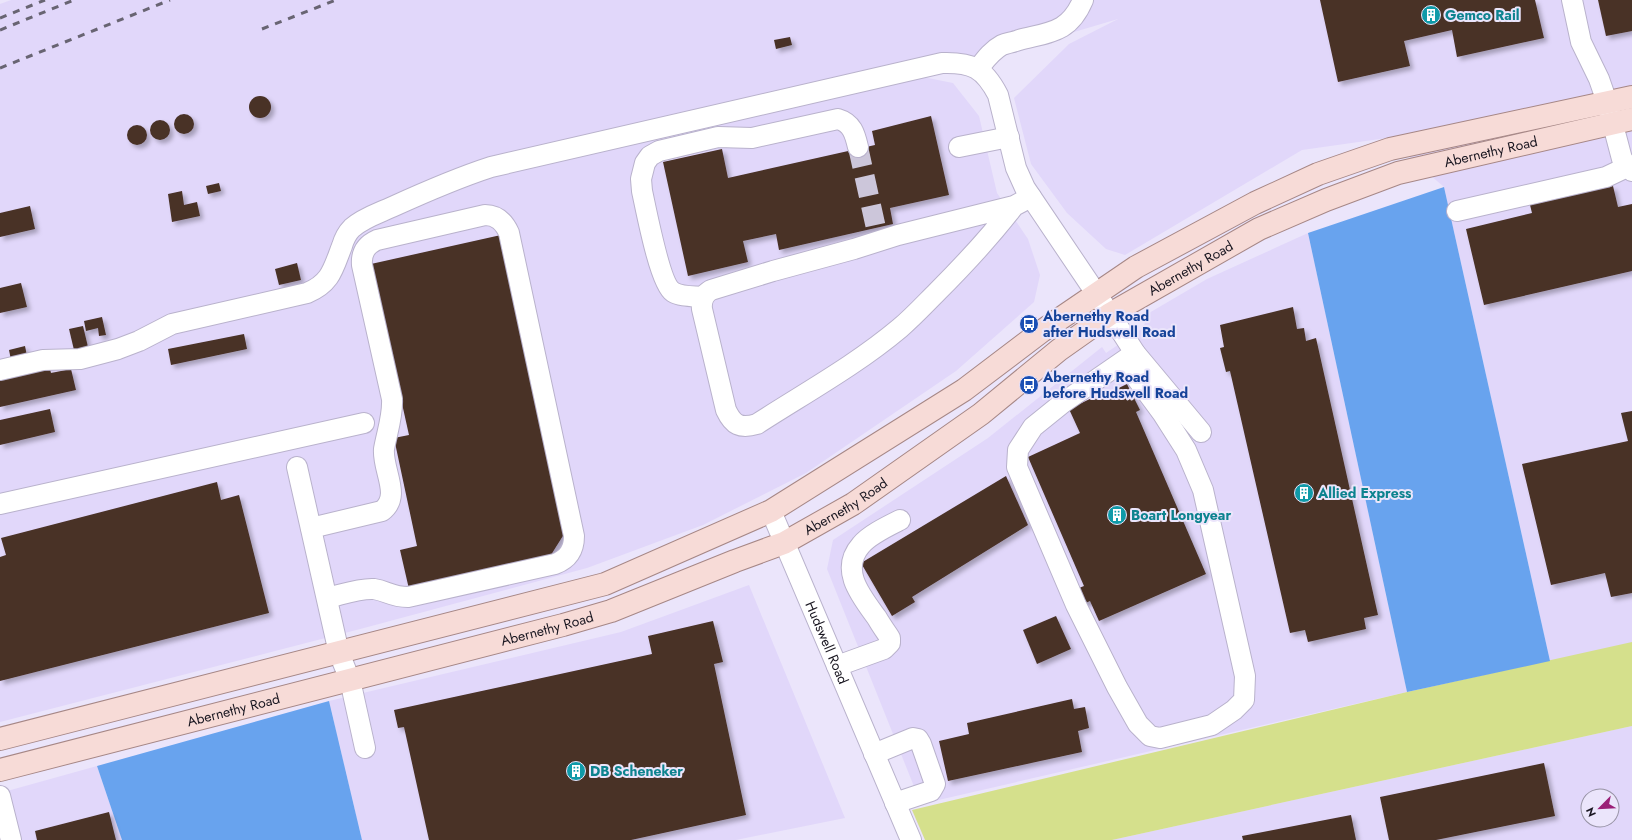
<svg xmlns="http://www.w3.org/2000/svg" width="1632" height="840" font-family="Jost,sans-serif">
<defs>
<filter id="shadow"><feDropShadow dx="3.5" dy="3.5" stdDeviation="2" flood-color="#0004"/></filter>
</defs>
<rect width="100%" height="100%" fill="#ebe5fb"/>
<!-- built -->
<g fill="#e1d7fa" fill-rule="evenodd">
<path d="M11 0H1632V643L1550 661 1444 187 1387 138 1302 150 1125 255 1106 249 1067 213 1031 164 1014 98 1069 44 1118 19 923 77 953 83 979 116 997 193 1028 239 1040 275 1034 302 956 371 806 473 703 525 587 568 364 628 0 722V4Z"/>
<path d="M1308 233 1407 692 921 804 827 569 833 540 988 438 1102 347 1106 353 1143 328 1149 313 1207 279Z"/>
<path d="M749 585 845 818 736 840H362L329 701 621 632Z"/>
<path d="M1632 726V840H1112ZM1588 796H1612V820H1588Z"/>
<path d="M97 766 122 840H0V793Z"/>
</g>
<!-- green -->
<path fill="#d5e08c" d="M1632 642V726L1112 840H925L912 810 1407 692Z"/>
<!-- water -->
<g fill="#68a3ee">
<path d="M1444 187 1550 661 1407 692 1308 233Z"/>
<path d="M329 701 362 840H122L97 766Z"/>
</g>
<!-- building -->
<g fill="#483027" filter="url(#shadow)">
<path d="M1320 0H1535L1544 38 1457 57 1452 30 1404 41 1410 66 1338 82Z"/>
<path d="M1598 0H1632V31L1606 36Z"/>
<path d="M790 37 792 45 776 49 774 40Z"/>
<circle cx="260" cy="107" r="11"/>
<circle cx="184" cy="124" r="10"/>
<path d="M931 116 949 195 890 208 893 224 779 250 776 234 743 241 748 262 688 276 663 162 722 149 728 178 875 145 872 131Z"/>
<circle cx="160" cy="130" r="10"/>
<circle cx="137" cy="135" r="10"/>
<path d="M219 183 221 191 208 194 206 186Z"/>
<path d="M1613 186 1618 207 1632 204V271L1484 305 1466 229 1532 213 1530 205Z"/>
<path d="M182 191 184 205 197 202 200 216 172 222 168 194Z"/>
<path d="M30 206 35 229 0 237V213Z"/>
<path d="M501 235 566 531 549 558 409 589 400 550 417 546 394 438 409 435 371 264Z"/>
<path d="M297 263 301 280 279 285 275 269Z"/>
<path d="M21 283 27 307 0 313V288Z"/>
<path d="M1293 307 1297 329 1304 328 1306 341 1316 338 1378 615 1364 618 1366 629 1308 642 1305 630 1290 633 1230 371 1226 372 1220 348 1224 347 1220 325Z"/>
<path d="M102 317 106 335 99 336 98 328 86 331 84 321Z"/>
<path d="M83 326 88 347 74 350 69 329Z"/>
<path d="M244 334 247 349 171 365 168 349Z"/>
<path d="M25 346 27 356 11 360 9 350Z"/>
<path d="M50 369 51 373 71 369 76 390 0 407V380Z"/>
<path d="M1127 384 1140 410 1136 412 1206 574 1099 621 1090 601 1081 605 1074 590 1084 586 1028 457 1080 433 1069 409 1094 397 1096 399Z"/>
<path d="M50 409 55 432 0 445V420Z"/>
<path d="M1632 411V593L1611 597 1605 573 1551 585 1522 464 1628 441 1621 413Z"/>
<path d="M1006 476 1028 525 912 597 915 602 892 616 861 563Z"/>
<path d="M217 482 221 500 239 495 269 613 0 681V557L6 555 1 538Z"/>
<path d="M1056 616 1071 649 1037 664 1023 630Z"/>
<path d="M713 621 723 662 714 664 746 815 631 840H429L404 727 398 728 394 710 652 654 648 636Z"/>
<path d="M1072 699 1074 709 1085 707 1089 728 1078 731 1082 752 948 781 939 741 969 734 967 723Z"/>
<path d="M1544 763 1555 816 1436 840H1389L1380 797Z"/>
<path d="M109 812 116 840H37L35 831Z"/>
<path d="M1351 815 1356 840H1243L1242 836Z"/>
</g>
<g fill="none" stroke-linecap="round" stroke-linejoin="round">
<!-- minor-tunnel -->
<path stroke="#ccc6da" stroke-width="20" stroke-dasharray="20 10" stroke-linecap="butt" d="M858 147 876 228"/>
<defs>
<g id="minor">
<path d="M1572 0 1581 42 1599 79 1607 102 1622 159 1632 171"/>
<path d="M978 69C985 60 991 51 1002 45 1007 43 1014 42 1019 40 1050 32 1069 33 1083 0"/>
<path d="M959 147 1009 137"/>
<path d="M1014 206C990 237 965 264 937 292 925 304 913 317 900 328 856 365 805 393 757 424 740 429 733 425 726 410L702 309C701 300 704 294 711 290L773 271 854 249 898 235 1014 206 1031 197"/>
<path d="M1457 211 1606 177 1627 167"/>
<path d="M703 297C694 296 681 297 673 292 660 284 646 209 642 191L641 179 645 163 650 156 659 151 718 137 752 138 838 119C852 123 855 134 858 147"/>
<path d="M1124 361 1163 414 1186 450 1203 490 1245 676 1244 700 1234 710 1212 725 1160 738 1150 736 1138 724 1117 687 1076 605 1017 467 1018 450 1033 427 1064 402 1135 353"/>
<path d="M0 370 43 360 80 359 118 349 139 341 172 324 307 293C331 283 333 269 342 246 344 239 347 233 352 228 363 218 379 213 392 207 425 192 457 178 491 167L942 63C972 62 984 68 998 95L1016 168 1025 188 1110 314 1135 353 1201 432"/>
<path d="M297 467 339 653 350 680 365 748"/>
<path d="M0 504 364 423"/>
<path id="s1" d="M771 511 911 840"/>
<path d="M311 528 382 511C402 496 382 470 384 449 387 432 393 416 392 399L362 265C361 253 366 245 377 240L485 215C497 215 504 222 509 233L574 536C574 550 568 559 555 564L408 597C392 597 387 591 374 589 359 588 341 595 327 598"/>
<path d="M837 666 884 649 890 643V638C886 632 881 625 877 618 861 596 839 570 861 545 869 535 888 526 900 520"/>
<path d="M874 754 913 738 918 739 921 744 935 784 931 791 895 803"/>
<path d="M0 796 11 840"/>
</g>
<g id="major">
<path d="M0 739 605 584 771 511 964 390 1042 331 1136 267 1255 203 1318 174 1390 149 1632 97"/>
<path id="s2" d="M0 770 563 625 611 611 735 561 784 543 853 504 981 414 1059 350 1110 314 1259 229 1326 200 1398 173 1632 119"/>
</g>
</defs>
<!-- minor casing -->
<use href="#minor" stroke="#b9b2cc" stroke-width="22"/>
<!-- major casing -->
<use href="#major" stroke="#a68786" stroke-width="24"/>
<!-- minor -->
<use href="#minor" stroke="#fff" stroke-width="20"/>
<!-- major -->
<use href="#major" stroke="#f7dbd7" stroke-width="22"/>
<!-- rail -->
<g stroke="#686472" stroke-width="3" stroke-dasharray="7 7" stroke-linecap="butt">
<path d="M0 18 45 0"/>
<path d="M262 29 336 0"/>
<path d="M0 30 74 0"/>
<path d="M0 68 170 0"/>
</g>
</g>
<!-- icons -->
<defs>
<symbol id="building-disc" viewBox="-11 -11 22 22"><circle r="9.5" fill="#0f9aa8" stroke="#ebe5fb"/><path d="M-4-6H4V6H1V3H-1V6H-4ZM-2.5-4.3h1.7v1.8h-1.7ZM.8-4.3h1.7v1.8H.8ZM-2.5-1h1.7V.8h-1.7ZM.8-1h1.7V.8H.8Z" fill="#fff"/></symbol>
<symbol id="bus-disc" viewBox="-11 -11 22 22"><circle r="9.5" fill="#1a4fb4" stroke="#ebe5fb"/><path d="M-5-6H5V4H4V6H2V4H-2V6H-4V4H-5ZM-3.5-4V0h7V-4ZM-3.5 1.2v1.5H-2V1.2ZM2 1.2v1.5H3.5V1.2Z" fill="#fff"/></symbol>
</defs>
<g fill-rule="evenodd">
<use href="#building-disc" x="1420" y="4" width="22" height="22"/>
<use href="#bus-disc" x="1018" y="313" width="22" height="22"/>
<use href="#bus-disc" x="1018" y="374" width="22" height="22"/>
<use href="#building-disc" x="1293" y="482" width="22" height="22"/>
<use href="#building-disc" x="1106" y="504" width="22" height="22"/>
<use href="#building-disc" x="565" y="760" width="22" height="22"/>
</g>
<g text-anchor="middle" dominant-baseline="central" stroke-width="4" stroke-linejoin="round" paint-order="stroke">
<!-- culture labels -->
<g font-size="14" font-weight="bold" fill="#0d838f" stroke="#ebe5fb" text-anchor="start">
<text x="1445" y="15">Gemco Rail</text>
<text x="1318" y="493">Allied Express</text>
<text x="1131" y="515">Boart Longyear</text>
<text x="590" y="771">DB Scheneker</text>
</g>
<!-- street labels -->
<g font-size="14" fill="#1a1721" stroke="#ebe5fb">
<text stroke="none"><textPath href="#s2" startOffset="1633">Abernethy Road</textPath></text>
<text stroke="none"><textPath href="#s2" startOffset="1309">Abernethy Road</textPath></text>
<text stroke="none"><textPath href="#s2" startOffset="889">Abernethy Road</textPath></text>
<text stroke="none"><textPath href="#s2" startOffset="565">Abernethy Road</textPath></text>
<text stroke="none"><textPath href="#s1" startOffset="143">Hudswell Road</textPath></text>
<text stroke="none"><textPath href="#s2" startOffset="241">Abernethy Road</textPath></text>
</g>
<!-- transit labels -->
<g font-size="14" font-weight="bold" fill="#164399" stroke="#ebe5fb" text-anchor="start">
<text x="1043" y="316">Abernethy Road<tspan x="1043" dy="16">after Hudswell Road</tspan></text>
<text x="1043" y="377">Abernethy Road<tspan x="1043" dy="16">before Hudswell Road</tspan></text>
</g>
</g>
<!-- north arrow -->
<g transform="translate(1600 808) rotate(246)"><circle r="19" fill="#ebe5fb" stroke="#9793a4"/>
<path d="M0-3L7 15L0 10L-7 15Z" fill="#9a1f77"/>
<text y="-6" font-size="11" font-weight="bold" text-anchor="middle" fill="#1a1721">N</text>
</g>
</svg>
